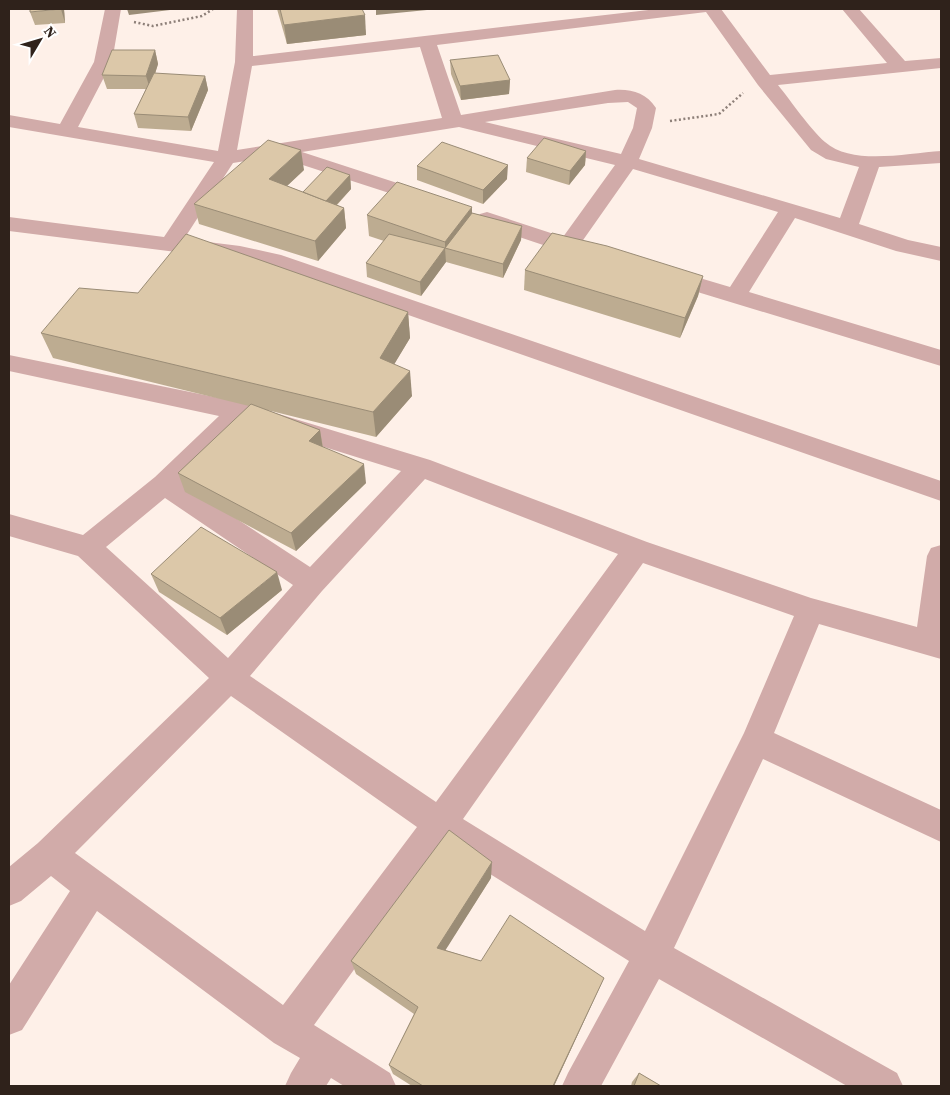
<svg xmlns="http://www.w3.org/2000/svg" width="950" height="1095" font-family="'Source Serif 4',serif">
<rect width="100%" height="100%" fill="#fef0e8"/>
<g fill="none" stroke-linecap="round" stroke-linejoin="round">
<!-- path -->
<g stroke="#8d7f78" stroke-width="2.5" stroke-dasharray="2 2.5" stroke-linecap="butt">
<path d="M134 22 153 26 202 16 213 9"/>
<path d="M670 121 719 114 743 93"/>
</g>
<!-- minor -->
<g fill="#d1aba9" fill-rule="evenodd">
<path d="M105 9H121L112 62 78 127 218 151 235 62 237 9H253V56L657 9H721L770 75 887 63 842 9H859L905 61 941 58V68L778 85C791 101 810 129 825 142 852 166 907 153 941 151V163L879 167 859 224 908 240 941 247V261L896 251 795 218 749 292 941 350V366L658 280 655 275 658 270 666 268 730 287 778 212 633 169 581 243 592 246 595 251 592 256 584 258 576 256 480 224 476 219 480 214 487 212 563 237 615 165 459 127 302 152 434 195 437 199 434 203 427 205 420 203 275 156 233 163 184 239 240 246 281 255 941 481V501L268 266 240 260 9 231V217L164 237 214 162 9 127V115L60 124 94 62ZM706 12 758 85 811 150 826 159 859 167 840 218 639 159 652 128 656 108C646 93 632 89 615 90L461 115 437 45ZM420 47 442 118 237 150 252 66ZM628 102 637 108 633 128 621 154 485 122 608 103Z"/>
<path d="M9 355 239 402 430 460 647 542 811 598 917 627 927 556 931 548 941 545V659L819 624 774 733 941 810V842L763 759 674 948 897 1073 903 1086H847L659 979 601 1086H562L568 1073 629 961 444 845 314 1025 390 1073 396 1086H344L331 1078 326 1086H285L291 1073 300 1058 274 1043 97 911 22 1030 9 1035V985L70 891 51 876 21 901 9 906V867L38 843 209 678 78 556 9 536V514L83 535 155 477 219 416 9 371ZM244 422 401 471 310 567 182 483ZM425 479 618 554 436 802 250 676 322 591ZM165 498 293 585 228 658 106 547ZM643 563 794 616 744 733 645 931 463 819ZM231 696 417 827 283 1005 75 853Z"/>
</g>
</g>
<!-- wall -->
<g fill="#bdac91">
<path d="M64 9 65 23 35 25 30 12Z"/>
<path d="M277 9H362L366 35 287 44Z"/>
<path d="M155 50 158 64 155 74 205 76 208 90 191 131 138 128 134 114 146 89H107L102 75Z"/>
<path d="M450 60 510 80 509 94 461 100 451 74Z"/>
<path d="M586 151 585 165 569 185 526 172 527 158Z"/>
<path d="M417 166 507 179 483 204 417 180Z"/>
<path d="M304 170 287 186 303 192 350 175 351 189 337 205 344 208 346 228 318 261 199 224 194 204Z"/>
<path d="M472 213 522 226 521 240 503 278 446 262 421 296 367 277 366 263 384 241 369 236 367 215Z"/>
<path d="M525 270 703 276 698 296 680 338 524 290Z"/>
<path d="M408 312 410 338 394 364 412 396 376 437 267 410 320 430 323 447 366 483 296 551 185 492 178 473 249 406 53 358 41 333Z"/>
<path d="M151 574 282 590 227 635 159 592Z"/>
<path d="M491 878 445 950 481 961 604 978 554 1086H412L393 1074 389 1065 414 1014 356 974 351 961Z"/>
<path d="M639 1073 661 1086H631L632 1082Z"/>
</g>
<!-- shaded-wall -->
<g fill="#9a8c76">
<path d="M61 9H64L65 23Z"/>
<path d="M127 9H170V10L129 15Z"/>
<path d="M376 9H427V10L376 15Z"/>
<path d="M365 15 366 35 287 44 284 25Z"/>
<path d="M155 50 158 64 150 89 146 76Z"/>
<path d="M205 76 208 90 191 131 188 117Z"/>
<path d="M510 80 509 94 461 100 460 86Z"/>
<path d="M301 150 304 170 273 199 269 179Z"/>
<path d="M586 151 585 165 569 185 570 171Z"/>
<path d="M508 165 507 179 483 204V190Z"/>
<path d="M350 175 351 189 327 215 325 201Z"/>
<path d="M472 207V227L445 248V242Z"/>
<path d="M344 208 346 228 318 261 315 241Z"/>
<path d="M522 226 521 240 503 278V264Z"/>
<path d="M445 248 446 262 421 296 420 282Z"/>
<path d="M703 276 698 296 680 338 685 318Z"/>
<path d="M408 312 410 338 383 383 380 358Z"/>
<path d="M410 371 412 396 376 437 373 412Z"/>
<path d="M320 430 323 450 309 441Z"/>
<path d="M364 464 366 483 296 551 291 533Z"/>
<path d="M277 572 282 590 227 635 220 618Z"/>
<path d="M492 862 491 878 438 962 437 948Z"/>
<path d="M604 978 554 1086H553Z"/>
</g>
<!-- building -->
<g fill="#dcc8a9" stroke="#9a8c76">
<path d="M30 9H61L30 12Z"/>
<path d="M280 9H362L365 15 284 25Z"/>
<path d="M112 50H155L146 76 102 75Z"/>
<path d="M498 55 510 80 460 86 450 60Z"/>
<path d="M154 73 205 76 188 117 134 114Z"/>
<path d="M544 138 586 151 570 171 527 158Z"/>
<path d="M268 140 301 150 269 179 344 208 315 241 194 204Z"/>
<path d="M442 142 508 165 483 190 417 166Z"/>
<path d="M327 167 350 175 326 201 303 192Z"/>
<path d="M397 182 472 207 445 242 367 215Z"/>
<path d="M472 213 522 226 503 264 445 248Z"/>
<path d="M552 233 607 246 703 276 685 318 525 270Z"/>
<path d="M186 234 408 312 380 358 410 371 373 412 41 333 79 288 138 293Z"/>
<path d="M389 234 445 248 420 282 366 263Z"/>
<path d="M251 404 320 430 309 441 364 464 291 533 178 473Z"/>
<path d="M201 527 277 572 220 618 151 574Z"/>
<path d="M449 830 492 862 437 948 481 961 510 915 604 978 553 1086H423L389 1065 418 1007 351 961Z"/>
<path d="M639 1073 661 1086H634Z"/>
</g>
<!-- border -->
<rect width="950" height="1095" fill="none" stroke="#2f221b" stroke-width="20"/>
<!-- north arrow -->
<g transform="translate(40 40) rotate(52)" stroke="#ffffff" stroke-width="4" paint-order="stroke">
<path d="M0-4L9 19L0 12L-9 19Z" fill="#2f221b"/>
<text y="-8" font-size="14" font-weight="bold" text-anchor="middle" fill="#2f221b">N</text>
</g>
</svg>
